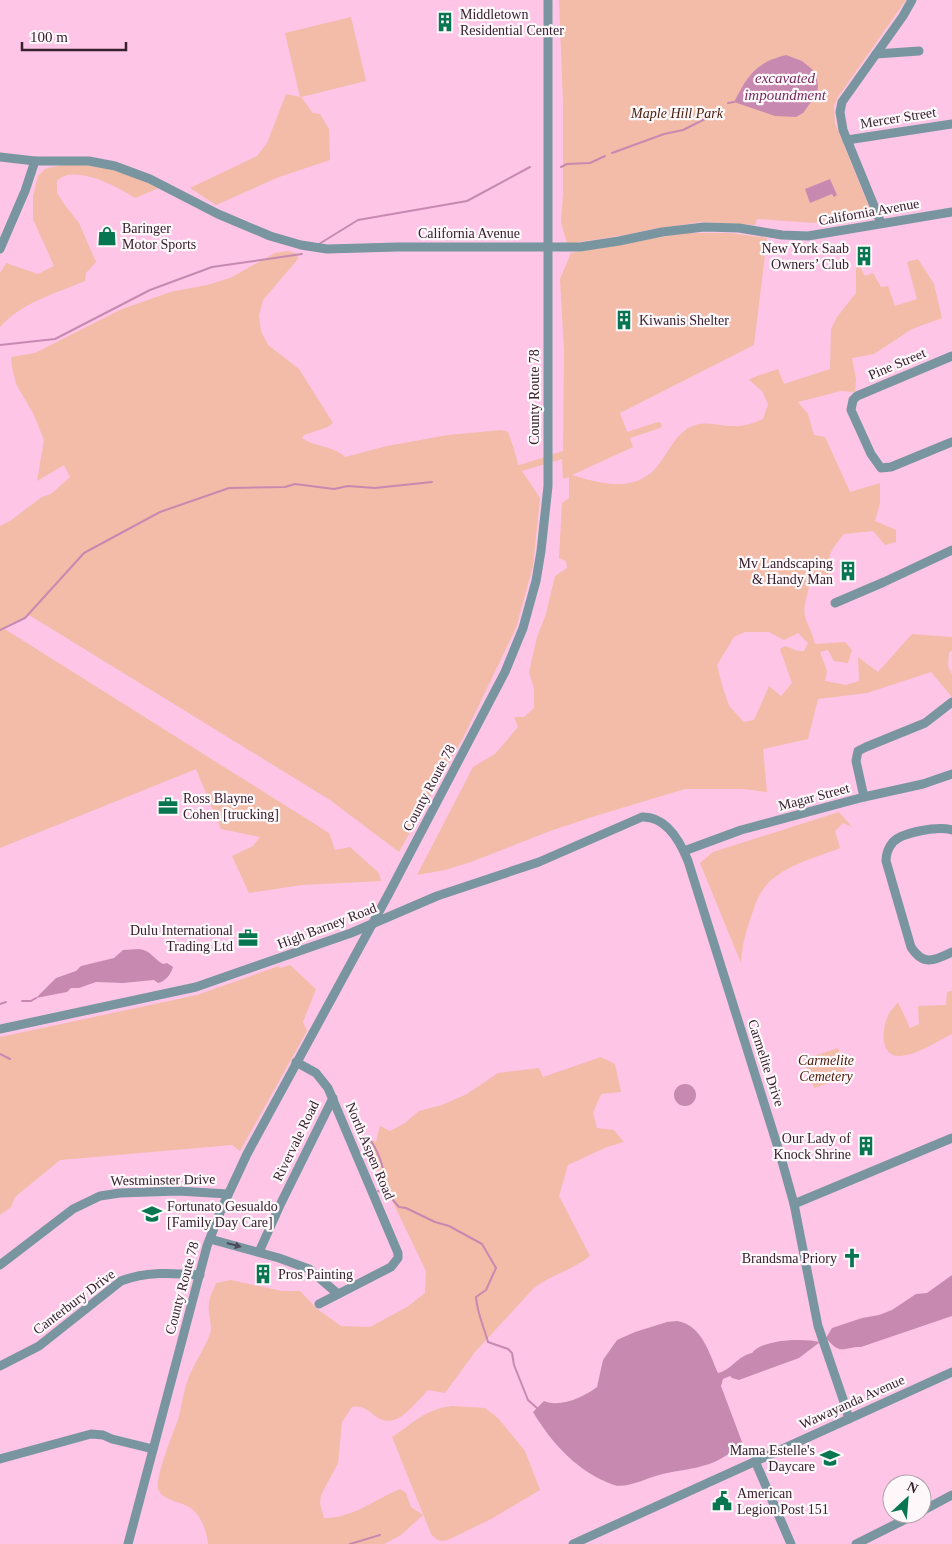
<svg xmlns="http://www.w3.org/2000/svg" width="952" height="1544" font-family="Georgia,serif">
<rect width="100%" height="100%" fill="#fec5e7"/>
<!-- green -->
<g fill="#f2bca8" fill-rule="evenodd">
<path d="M559 0H906L838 97 834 106 835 123 869 207 868 212 814 223 757 219 755 225 701 222 653 229 625 235 567 244 561 222 563 194V103Z"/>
<path d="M351 17 366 81 301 97 313 113 320 114 329 129 330 160 279 177 216 205 190 188 257 156 267 143 286 94 300 97 285 33Z"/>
<path d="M65 164C103 164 125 173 159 188L135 198C119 187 73 163 57 181V193L64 204 79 223 96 262 86 273 85 281C56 293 21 303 0 327V273L6 263 38 274 54 266 33 219V196L38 176 45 169Z"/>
<path d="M684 233H730L767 238 754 345 620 413 627 432 658 422 661 423 662 426 660 428 630 438 633 447 572 475C605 485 640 494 662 460 669 449 677 435 688 428 704 419 717 426 733 426 744 427 753 423 763 419L768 404 762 391 749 380 752 378 778 369 784 384 830 369 831 329 837 317 856 293V259L865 276 873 273 881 287 888 286 895 306 917 299 907 262 918 259 934 284 942 318 912 329 874 354 852 358 856 379 855 392 841 391 798 402 808 414 814 435 825 437 850 492 880 483V503L875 521 896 530V542L885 545 873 531 844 534C828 554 828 554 829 579 824 580 818 580 813 582 809 584 809 588 808 592 799 621 809 619 815 644L845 642 852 650 848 663 834 661 828 650 820 652 827 671 825 681 846 685 859 681 858 657 878 672 912 634 952 637V650L949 653 948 666 952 674V697L931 672 867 693 818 699 808 739 763 749 767 792 743 789H685L595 816 550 831 471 862 445 870 417 875 473 767 495 754 518 727 514 717H524L534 708V689L529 672 537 637 546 614 555 576 567 568 566 561 559 558 562 503 569 498V477L563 479 562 459 522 471 540 498 533 566 516 628 463 738 399 852 330 800 29 615 3 628 329 833 335 850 350 847 379 873 381 881 302 885 249 893 232 856 253 846 260 837 221 829 196 769 0 848V526L10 521 42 497 51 494 70 477 64 465 37 481 44 440 33 413 16 384 12 367 11 357 35 353 122 309 151 299 170 292 207 285 230 278 275 253 288 251 298 254V259L263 300 259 315 261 331 268 345 299 369 333 423 328 427 304 435 302 438C315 447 334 446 345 457L387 446 448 435 502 430 508 432C512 443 516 454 518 465L523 464 563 451 564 350 560 279 571 253ZM745 632H769L784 640 798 633 808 643 804 651H798L785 646 780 649 792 683 781 696 769 686 754 720 744 722 729 706 722 685 717 665 734 637Z"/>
<path d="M839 812 852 827 843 823 835 831 840 848C813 859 774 867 759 896 756 902 754 908 752 914 746 931 742 945 741 963L700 863 713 852Z"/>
<path d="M290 965 316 989 303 1022 307 1031 240 1151 232 1145 60 1160 15 1197 11 1207 0 1215V1037L197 995 279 966 280 968Z"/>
<path d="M952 991V1034C938 1041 914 1057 898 1056 880 1055 882 1030 887 1018 889 1012 894 1007 898 1002L910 1028 919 1024 918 1006 946 1005 947 992Z"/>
<path d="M838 1048 847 1077 814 1088 804 1059Z"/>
<path d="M601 1057 615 1064 621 1092 601 1094 593 1113 597 1128 614 1130 624 1142 607 1147 568 1165 559 1196 590 1256C573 1270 550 1275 533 1289L475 1352 445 1393 428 1390C413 1405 395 1433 374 1415 367 1409 361 1405 352 1407L342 1422 338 1463 321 1495 320 1504 324 1518C351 1519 376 1499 400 1489L406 1493 411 1507 423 1515 401 1535 384 1544H208C207 1532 202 1518 193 1510 184 1501 163 1502 158 1489 155 1478 173 1433 178 1420 182 1406 183 1392 188 1379 194 1363 204 1350 210 1334 213 1324 207 1314 209 1304 209 1297 214 1289 216 1283L231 1280 282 1291H300L317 1309 341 1326 370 1327 407 1307 425 1293 426 1271 361 1136 376 1142 380 1126 390 1131 405 1123 419 1111 442 1105 467 1094 498 1073 539 1068 543 1077Z"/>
<path d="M452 1406 485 1408 498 1418 525 1451 540 1490 493 1518 448 1540C440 1542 436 1540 431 1534L392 1437C414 1423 425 1409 452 1406Z"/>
</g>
<!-- water -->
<g fill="#c889b1">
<path d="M786 55 802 61 813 70 817 79 818 86 817 94 803 113 796 117 775 116 734 102C748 75 755 63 786 55Z"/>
<path d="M830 179 837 195 834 197 832 194 810 203 805 189Z"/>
<path d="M139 949C150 950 154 959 163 964L167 963 173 967C171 974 165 982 158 983L154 980 123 983 96 982 79 988H71L67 992 36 998 56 978 76 971 81 966 114 958 123 950Z"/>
<circle cx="685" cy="1095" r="11"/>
<path d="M952 1275V1316L861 1347C842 1347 841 1356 826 1338L832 1328 862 1318 879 1315 892 1310 916 1294 927 1293Z"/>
<path d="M677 1321C702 1325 709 1353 718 1373 733 1369 736 1357 752 1353 762 1339 804 1338 820 1342L799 1358 739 1380 732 1378 730 1376 723 1379 721 1386 742 1442C739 1448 736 1448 731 1452 708 1470 685 1468 659 1475 647 1478 626 1489 614 1485 579 1473 552 1444 533 1412L544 1401C560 1408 584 1397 597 1387L603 1360 617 1340 635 1332 667 1322Z"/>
</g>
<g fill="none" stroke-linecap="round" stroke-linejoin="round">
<!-- stream -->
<g stroke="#c889b1" stroke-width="2">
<path d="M728 103 734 102"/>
<path d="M612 153 664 134 683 130 705 119"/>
<path d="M561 167 567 164 590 163 605 156"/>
<path d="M319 244 358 220 467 201 530 167"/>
<path d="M0 345 55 339 150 290 212 267 302 254"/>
<path d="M0 630 25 618 84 553 160 512 229 488 285 487 295 484 334 489 348 486 375 488 432 482"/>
<path d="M22 1001H31L36 998"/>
<path d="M0 1004 6 1002"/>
<path d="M0 1054 10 1059"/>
<path d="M371 1141C382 1157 385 1175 387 1193"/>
<path d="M378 1191 387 1193 399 1207 406 1208 435 1222 449 1226 482 1244 496 1268 486 1290 476 1297C477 1313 484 1327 488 1342L508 1349 512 1353 514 1365 528 1400 537 1408"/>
<path d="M350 1544 380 1535"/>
</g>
<!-- minor -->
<g stroke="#7996a0" stroke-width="9">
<path d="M876 54 919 51"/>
<path d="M847 140 952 124"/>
<path d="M0 157 35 161H89L115 166 150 179 218 214 270 236 301 245 327 249 398 247H580L619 241 662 232 704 227 739 228 782 235 808 236 952 212"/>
<path d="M881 223 843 130 840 112 842 102 903 16 912 0"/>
<path d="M0 249 25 191 35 161"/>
<path d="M952 356 857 396 853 400 851 410 871 454 881 468 891 467 952 442"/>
<path d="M835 603 884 582 952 550"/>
<path d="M864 797 856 761 858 751 866 747 925 723 952 702"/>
<path d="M952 830C938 826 903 832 893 842 888 848 886 853 886 861L911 947C923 966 934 961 952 952"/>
<path d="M684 851 741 830 864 797 923 784 952 774"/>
<path d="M0 1029 196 987 351 933 437 896 539 862 642 817C666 816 680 841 688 861L780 1154 794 1204 818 1326 844 1402 849 1419"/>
<path d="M296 1062 316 1073 328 1088 398 1253V1258L391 1267 319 1304"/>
<path d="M794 1204 952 1138"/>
<path d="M210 1239 279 1258 309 1269 338 1294"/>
<path d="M259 1252 281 1203 333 1098"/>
<path d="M0 1265 73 1209 100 1196 120 1193 178 1191 228 1194"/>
<path d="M0 1366 39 1346 121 1281C146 1271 173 1273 200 1275"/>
<path d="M0 1459 91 1434 103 1435 112 1439 153 1449"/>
<path d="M755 1461 791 1544"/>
<path d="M922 1511 952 1495"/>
<path d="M128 1544 207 1246 221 1210 247 1154 387 897 505 672 523 628 536 581 541 551 548 486V0"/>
<path d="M573 1544 952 1372"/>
<path d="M856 1544 916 1514"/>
</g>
</g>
<!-- one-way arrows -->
<defs><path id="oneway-solid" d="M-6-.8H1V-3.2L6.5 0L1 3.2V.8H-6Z" transform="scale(1.25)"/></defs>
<use fill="#4e4a57" href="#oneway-solid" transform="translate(234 1245) rotate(15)"/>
<!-- icons -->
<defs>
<symbol id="building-bare" viewBox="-9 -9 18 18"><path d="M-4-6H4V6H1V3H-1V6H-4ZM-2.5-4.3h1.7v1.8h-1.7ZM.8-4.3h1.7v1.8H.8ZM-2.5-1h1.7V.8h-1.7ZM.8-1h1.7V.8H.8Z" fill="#087650" stroke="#fef8fb" stroke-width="2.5" paint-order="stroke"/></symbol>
<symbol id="shop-bare" viewBox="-9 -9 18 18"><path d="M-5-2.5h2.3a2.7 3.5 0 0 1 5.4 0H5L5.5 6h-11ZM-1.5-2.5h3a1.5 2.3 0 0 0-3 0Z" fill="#087650" stroke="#fef8fb" stroke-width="2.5" paint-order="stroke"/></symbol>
<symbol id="office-bare" viewBox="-9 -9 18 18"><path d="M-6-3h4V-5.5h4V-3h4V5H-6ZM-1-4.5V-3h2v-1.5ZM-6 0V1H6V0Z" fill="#087650" stroke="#fef8fb" stroke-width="2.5" paint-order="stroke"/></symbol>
<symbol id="school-bare" viewBox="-9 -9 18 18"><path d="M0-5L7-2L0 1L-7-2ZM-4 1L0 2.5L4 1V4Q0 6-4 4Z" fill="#087650" stroke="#fef8fb" stroke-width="2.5" paint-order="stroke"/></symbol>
<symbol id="church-bare" viewBox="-9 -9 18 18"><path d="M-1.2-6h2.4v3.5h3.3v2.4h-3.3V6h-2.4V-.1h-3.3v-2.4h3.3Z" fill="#087650" stroke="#fef8fb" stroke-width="2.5" paint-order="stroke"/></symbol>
<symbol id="civic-bare" viewBox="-9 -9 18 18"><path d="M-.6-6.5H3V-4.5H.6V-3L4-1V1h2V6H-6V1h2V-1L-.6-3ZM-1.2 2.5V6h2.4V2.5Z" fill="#087650" stroke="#fef8fb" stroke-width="2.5" paint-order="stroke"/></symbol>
</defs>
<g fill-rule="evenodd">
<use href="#building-bare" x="431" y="8" width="28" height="28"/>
<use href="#shop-bare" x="93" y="222" width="28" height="28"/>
<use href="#building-bare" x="850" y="242" width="28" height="28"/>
<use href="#building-bare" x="610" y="306" width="28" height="28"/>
<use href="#building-bare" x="834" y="557" width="28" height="28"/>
<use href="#office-bare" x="154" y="792" width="28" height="28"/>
<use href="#office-bare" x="234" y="924" width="28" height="28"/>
<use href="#building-bare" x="852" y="1132" width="28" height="28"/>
<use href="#school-bare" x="138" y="1200" width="28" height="28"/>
<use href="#church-bare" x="838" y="1244" width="28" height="28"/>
<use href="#building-bare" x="249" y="1260" width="28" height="28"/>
<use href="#school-bare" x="816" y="1444" width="28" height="28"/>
<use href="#civic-bare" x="708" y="1487" width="28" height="28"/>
</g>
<g text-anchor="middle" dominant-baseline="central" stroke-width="4.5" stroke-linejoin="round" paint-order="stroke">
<!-- poi labels -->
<g font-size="14" fill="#37212f" stroke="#fef8fb" text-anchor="start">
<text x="460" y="14">Middletown<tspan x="460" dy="16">Residential Center</tspan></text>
<text x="122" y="228">Baringer<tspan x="122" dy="16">Motor Sports</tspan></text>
<text x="849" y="248" text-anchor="end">New York Saab<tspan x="849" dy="16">Owners’ Club</tspan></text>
<text x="639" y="320">Kiwanis Shelter</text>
<text x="833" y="563" text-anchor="end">Mv Landscaping<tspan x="833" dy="16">&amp; Handy Man</tspan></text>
<text x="183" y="798">Ross Blayne<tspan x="183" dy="16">Cohen [trucking]</tspan></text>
<text x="233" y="930" text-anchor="end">Dulu International<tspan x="233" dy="16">Trading Ltd</tspan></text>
<text x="851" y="1138" text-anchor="end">Our Lady of<tspan x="851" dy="16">Knock Shrine</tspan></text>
<text x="167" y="1206">Fortunato Gesualdo<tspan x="167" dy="16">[Family Day Care]</tspan></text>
<text x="837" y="1258" text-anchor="end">Brandsma Priory</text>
<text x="278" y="1274">Pros Painting</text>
<text x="815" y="1450" text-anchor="end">Mama Estelle's<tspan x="815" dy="16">Daycare</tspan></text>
<text x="737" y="1493">American<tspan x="737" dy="16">Legion Post 151</tspan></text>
</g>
<!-- park labels -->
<g font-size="14" font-style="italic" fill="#461a07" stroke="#fef8fb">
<text x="677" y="113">Maple Hill Park</text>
<text x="826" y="1060">Carmelite<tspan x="826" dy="16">Cemetery</tspan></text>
</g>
<!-- street labels -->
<g font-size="14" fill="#37212f" stroke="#fef8fb">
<text transform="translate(898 118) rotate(-9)">Mercer Street</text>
<text transform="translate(869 212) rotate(-10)">California Avenue</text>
<text x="469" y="233">California Avenue</text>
<text transform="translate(897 364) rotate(-23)">Pine Street</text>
<text transform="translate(534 397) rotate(-90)">County Route 78</text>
<text transform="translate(429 788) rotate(-62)">County Route 78</text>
<text transform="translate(814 797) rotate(-15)">Magar Street</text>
<text transform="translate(327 926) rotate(-21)">High Barney Road</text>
<text transform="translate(766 1063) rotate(72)">Carmelite Drive</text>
<text transform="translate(296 1141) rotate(-64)">Rivervale Road</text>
<text transform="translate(370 1151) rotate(67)">North Aspen Road</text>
<text transform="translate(163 1180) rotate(-1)">Westminster Drive</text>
<text transform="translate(182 1288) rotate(-75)">County Route 78</text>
<text transform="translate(74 1302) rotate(-37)">Canterbury Drive</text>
<text transform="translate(852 1402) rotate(-24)">Wawayanda Avenue</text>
</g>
<!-- water labels -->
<g font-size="15" font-style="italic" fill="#762b5f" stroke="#fef8fb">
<text x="785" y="78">excavated<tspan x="785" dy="17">impoundment</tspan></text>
</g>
</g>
<!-- north arrow -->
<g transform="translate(907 1499) rotate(26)"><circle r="24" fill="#fef8fb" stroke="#aea2a9"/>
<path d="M0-4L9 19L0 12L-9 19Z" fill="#087650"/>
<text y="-8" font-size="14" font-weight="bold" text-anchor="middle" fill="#37212f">N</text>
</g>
<!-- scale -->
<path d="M22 42v8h104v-8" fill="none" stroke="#37212f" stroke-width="2.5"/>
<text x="30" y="42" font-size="15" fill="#37212f" stroke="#fef8fb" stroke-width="4" paint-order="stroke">100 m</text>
</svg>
